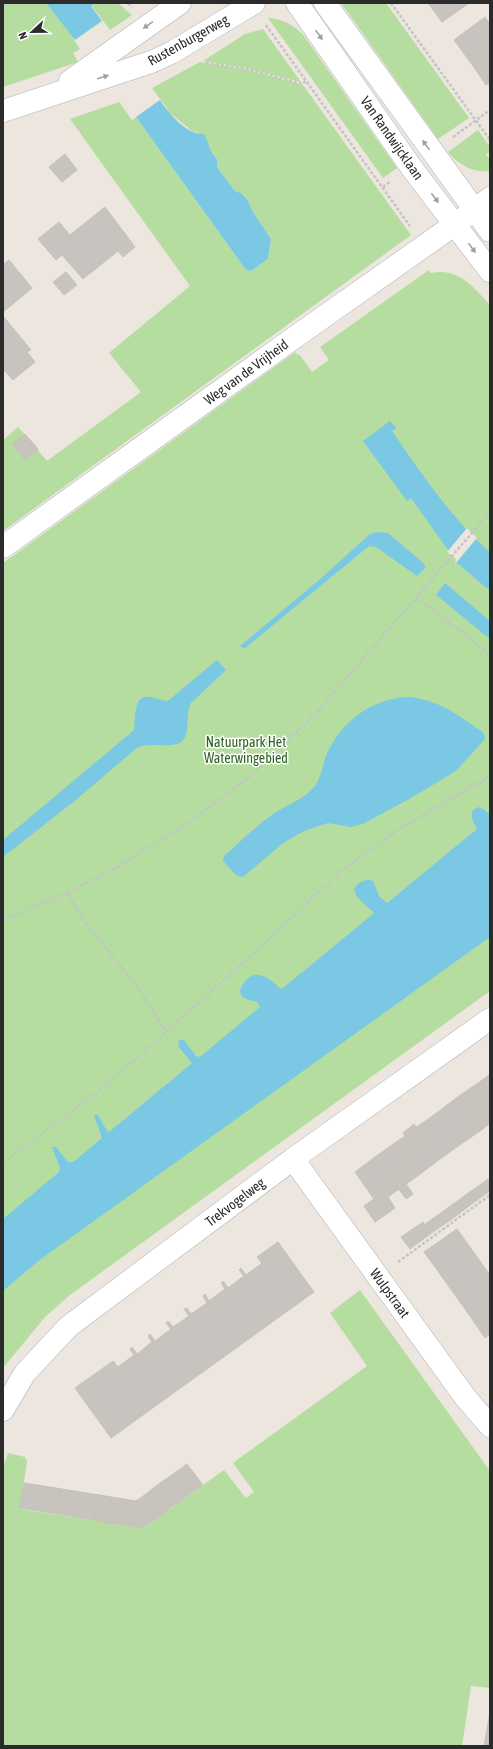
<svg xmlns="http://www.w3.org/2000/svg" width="493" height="1749" font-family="'Asap Condensed',sans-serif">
<rect width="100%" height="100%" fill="#ece6df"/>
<!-- green -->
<g fill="#b5dda0">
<path d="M3 3H46L67 29 80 49 73 53 78 62 3 87Z"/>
<path d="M94 3H118L132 15 110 30 91 5Z"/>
<path d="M341 3H386L469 118 438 139Z"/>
<path d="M268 18C283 19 294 25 304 36L397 168 383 178Z"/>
<path d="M263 29 301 82 246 68 203 61 245 34Z"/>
<path d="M200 62 249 70 303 85 411 235 3 531V440L18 427 47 461 141 392 109 353 190 286 70 119 119 102 140 131 132 120 136 117 246 270 251 271 268 259 271 239 253 212 247 199 241 193 235 191 217 167V159L210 152 204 135 192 131 167 111 168 110 152 88Z"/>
<path d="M478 130 490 147V152L486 154 490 160V171C473 173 459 165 448 152Z"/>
<path d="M429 270 431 273C458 267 474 287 490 305V991L70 1295 45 1317 3 1368V1291L32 1266 3 1286V563L295 352 298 355 299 354 312 372 329 360 320 347Z"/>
<path d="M360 1290 490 1471V1688L471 1686 462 1746H3V1468L8 1453 25 1457 27 1461 20 1509 143 1528 224 1470 246 1498 254 1492 233 1463 367 1366 330 1313Z"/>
</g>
<!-- water -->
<g fill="#7bc8e4">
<path d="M46 3H94L91 6 102 21 75 40Z"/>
<path d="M160 100C169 114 187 135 204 134 210 145 208 150 217 159V167L235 191 241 193 247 199 253 212 271 239 268 259 251 271 246 270 136 117Z"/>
<path d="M390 421 396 428 392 431C421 473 451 518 490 552V591L456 562 458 559 448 550 411 498 407 501 363 441Z"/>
<path d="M377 532 388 533 422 562 426 567 417 576 376 547 369 546 244 649 240 646 319 580 370 534Z"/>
<path d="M445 583 490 621V639L436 595Z"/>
<path d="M217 660 226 670 191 703C183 718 195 744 171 745 160 746 147 743 137 748L72 803 3 857V840L134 730C136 718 132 691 154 698 160 699 163 702 169 700Z"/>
<path d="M405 697C437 698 458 715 484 733L485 739 456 771 411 798 363 824 351 827 328 823 304 831 283 843 243 877 237 876 223 861 224 856C240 842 255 827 273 814 286 805 303 800 314 787 321 779 322 766 326 756 341 722 368 701 405 697Z"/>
<path d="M479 807 485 810 490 815V937L41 1259 3 1291V1219L59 1172 60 1168 52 1147H56L68 1162H73L102 1138 94 1115H98L107 1131 109 1132 192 1063 178 1046 179 1040H184L196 1056 200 1057 260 1007 257 1002C249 999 241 1001 240 990 252 965 266 975 281 989L283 988 374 913 357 897 354 889C358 882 366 878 373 881L379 896 387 903 477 829C473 822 470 818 473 810Z"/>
</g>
<!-- pier -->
<path fill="#ece6df" d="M467 528 477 538 455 564 456 559 447 552Z"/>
<!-- building -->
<g fill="#c7c3be" stroke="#c7c2b8">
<path d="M428 3H469L442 22Z"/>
<path d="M485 17 490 24V50L471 63 454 40Z"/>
<path d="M490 50V83L486 85 471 63Z"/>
<path d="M65 154 77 170 62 182 49 167Z"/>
<path d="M105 207 135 247 123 257 118 251 83 279 62 255 56 260 38 239 59 222 70 235Z"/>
<path d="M9 260 32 288 3 312V265Z"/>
<path d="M66 272 77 285 64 295 53 282Z"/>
<path d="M3 316 31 350 27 352 35 362 13 380 5 371 3 372Z"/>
<path d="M25 434 38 449 25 460 12 444Z"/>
<path d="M490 1074V1094L481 1081Z"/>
<path d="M481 1081 490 1094V1123L483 1129 459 1096Z"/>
<path d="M459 1096 483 1129 461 1144 438 1112Z"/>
<path d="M438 1112 461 1144 440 1159 417 1127Z"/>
<path d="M414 1124 440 1159 419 1175 396 1142 405 1136 403 1133Z"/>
<path d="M396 1142 419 1175 406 1184 413 1194 406 1199 375 1157Z"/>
<path d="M375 1157 399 1189 388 1197 395 1208 375 1222 364 1206 374 1199 355 1172Z"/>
<path d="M488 1179 490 1183V1191L473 1203 467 1194Z"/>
<path d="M467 1194 473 1203 452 1219 445 1210Z"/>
<path d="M445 1210 452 1219 430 1234 424 1225Z"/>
<path d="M423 1222 430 1234 410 1249 401 1237Z"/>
<path d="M457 1229 472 1250 440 1274 424 1252Z"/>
<path d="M278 1242 314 1292 111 1438 75 1388 113 1361 118 1367 134 1355 130 1349 132 1347 137 1354 152 1342 148 1336 150 1334 155 1341 171 1329 166 1323 168 1321 173 1327 189 1316 184 1309 187 1308 191 1314 207 1303 203 1296 205 1294 209 1301 225 1289 221 1283 223 1281 228 1288 244 1276 239 1270 241 1268 246 1275 262 1263 257 1257Z"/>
<path d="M472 1250 487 1271 455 1295 440 1274Z"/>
<path d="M487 1271 490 1275V1301L470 1316 455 1295Z"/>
<path d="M490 1301V1334L485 1338 470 1316Z"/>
<path d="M187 1464 203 1485 192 1492 176 1472Z"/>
<path d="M176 1472 192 1492 182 1500 166 1479Z"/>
<path d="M166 1479 182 1500 171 1507 156 1486Z"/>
<path d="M24 1483 37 1485 33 1510 19 1508Z"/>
<path d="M37 1485 50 1487 45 1512 33 1510Z"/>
<path d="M156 1486 171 1507 161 1515 146 1494Z"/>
<path d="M50 1487 62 1489 58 1514 45 1512Z"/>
<path d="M62 1489 74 1491 70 1516 58 1514Z"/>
<path d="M74 1491 87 1493 82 1518 70 1516Z"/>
<path d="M87 1493 99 1495 95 1520 82 1518Z"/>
<path d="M146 1494 161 1515 142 1528 136 1501Z"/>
<path d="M99 1495 111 1497 107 1523 95 1520Z"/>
<path d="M111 1497 124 1499 119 1524 107 1523Z"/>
<path d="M124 1499 136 1501 142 1528 119 1524Z"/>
<path d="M490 1712V1746H484Z"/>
</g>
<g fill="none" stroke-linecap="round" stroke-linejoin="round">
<defs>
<g id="minor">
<path d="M3 547 288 342 454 225 490 198"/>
<path d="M293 1159 465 1397 490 1426"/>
<path d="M3 1410 25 1373 69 1326 293 1159 490 1019"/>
</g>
<g id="tertiary">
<path d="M297 3 411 167 490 271"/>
<path d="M325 3 490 231"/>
<path d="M70 81 180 3"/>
<path d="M3 111 151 62 171 53 254 3"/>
</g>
</defs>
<!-- minor casing -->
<use href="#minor" stroke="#afb1ba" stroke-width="23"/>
<!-- tertiary casing -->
<use href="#tertiary" stroke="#afb1ba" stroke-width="23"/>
<!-- path -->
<g stroke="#c4c4c4" stroke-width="2.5" stroke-dasharray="3 2" stroke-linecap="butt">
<path d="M128 3 132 7"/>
<path d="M391 3 490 140"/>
<path d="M266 25 410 226"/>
<path d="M206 63 248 69 302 84 306 81"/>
<path d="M453 137 490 110"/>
<path d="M383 187 391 181"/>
<path d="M416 597 477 644 490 656"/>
<path d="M67 893 86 923 141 992 165 1030"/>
<path d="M3 920 67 893 119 866 188 823 253 774 319 710 490 512"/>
<path d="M3 1163 87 1100 133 1061 242 964 341 871 396 831 490 776"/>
<path d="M398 1262 490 1195"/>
</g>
<!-- minor -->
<use href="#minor" stroke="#fff" stroke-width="22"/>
<!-- tertiary -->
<use href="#tertiary" stroke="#fff" stroke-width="22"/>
</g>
<!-- one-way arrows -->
<defs><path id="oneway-solid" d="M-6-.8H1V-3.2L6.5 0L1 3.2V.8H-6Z"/></defs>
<g fill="#a0a0a0">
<use href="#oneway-solid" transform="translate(148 25) rotate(145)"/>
<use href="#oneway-solid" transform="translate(319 35) rotate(55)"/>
<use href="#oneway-solid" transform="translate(103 77) rotate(-18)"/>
<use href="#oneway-solid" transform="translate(426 145) rotate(-126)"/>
<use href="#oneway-solid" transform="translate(435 198) rotate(53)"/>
<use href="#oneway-solid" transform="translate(472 248) rotate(53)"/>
</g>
<g text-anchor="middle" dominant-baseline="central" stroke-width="3" stroke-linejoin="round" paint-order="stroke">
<!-- street labels -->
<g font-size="14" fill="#2b2b2b" stroke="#fff">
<text transform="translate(188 40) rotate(-29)">Rustenburgerweg</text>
<text transform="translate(392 138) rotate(55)">Van Randwijcklaan</text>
<text transform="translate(246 372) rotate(-36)">Weg van de Vrijheid</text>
<text transform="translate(235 1202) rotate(-37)">Trekvogelweg</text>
<text transform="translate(390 1293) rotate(54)">Wulpstraat</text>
</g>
<!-- park labels -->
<g font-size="14" fill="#2f6221" stroke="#fff">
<text x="246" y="742">Natuurpark Het<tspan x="246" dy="16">Waterwingebied</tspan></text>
</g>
</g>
<!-- border -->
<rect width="493" height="1749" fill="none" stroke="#2b2b2b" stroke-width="8"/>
<!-- north arrow -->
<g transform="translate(32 32) rotate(248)" stroke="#ffffff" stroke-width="3" paint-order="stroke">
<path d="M0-3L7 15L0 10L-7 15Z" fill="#2b2b2b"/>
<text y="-6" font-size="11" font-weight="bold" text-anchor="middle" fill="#2b2b2b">N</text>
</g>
</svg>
